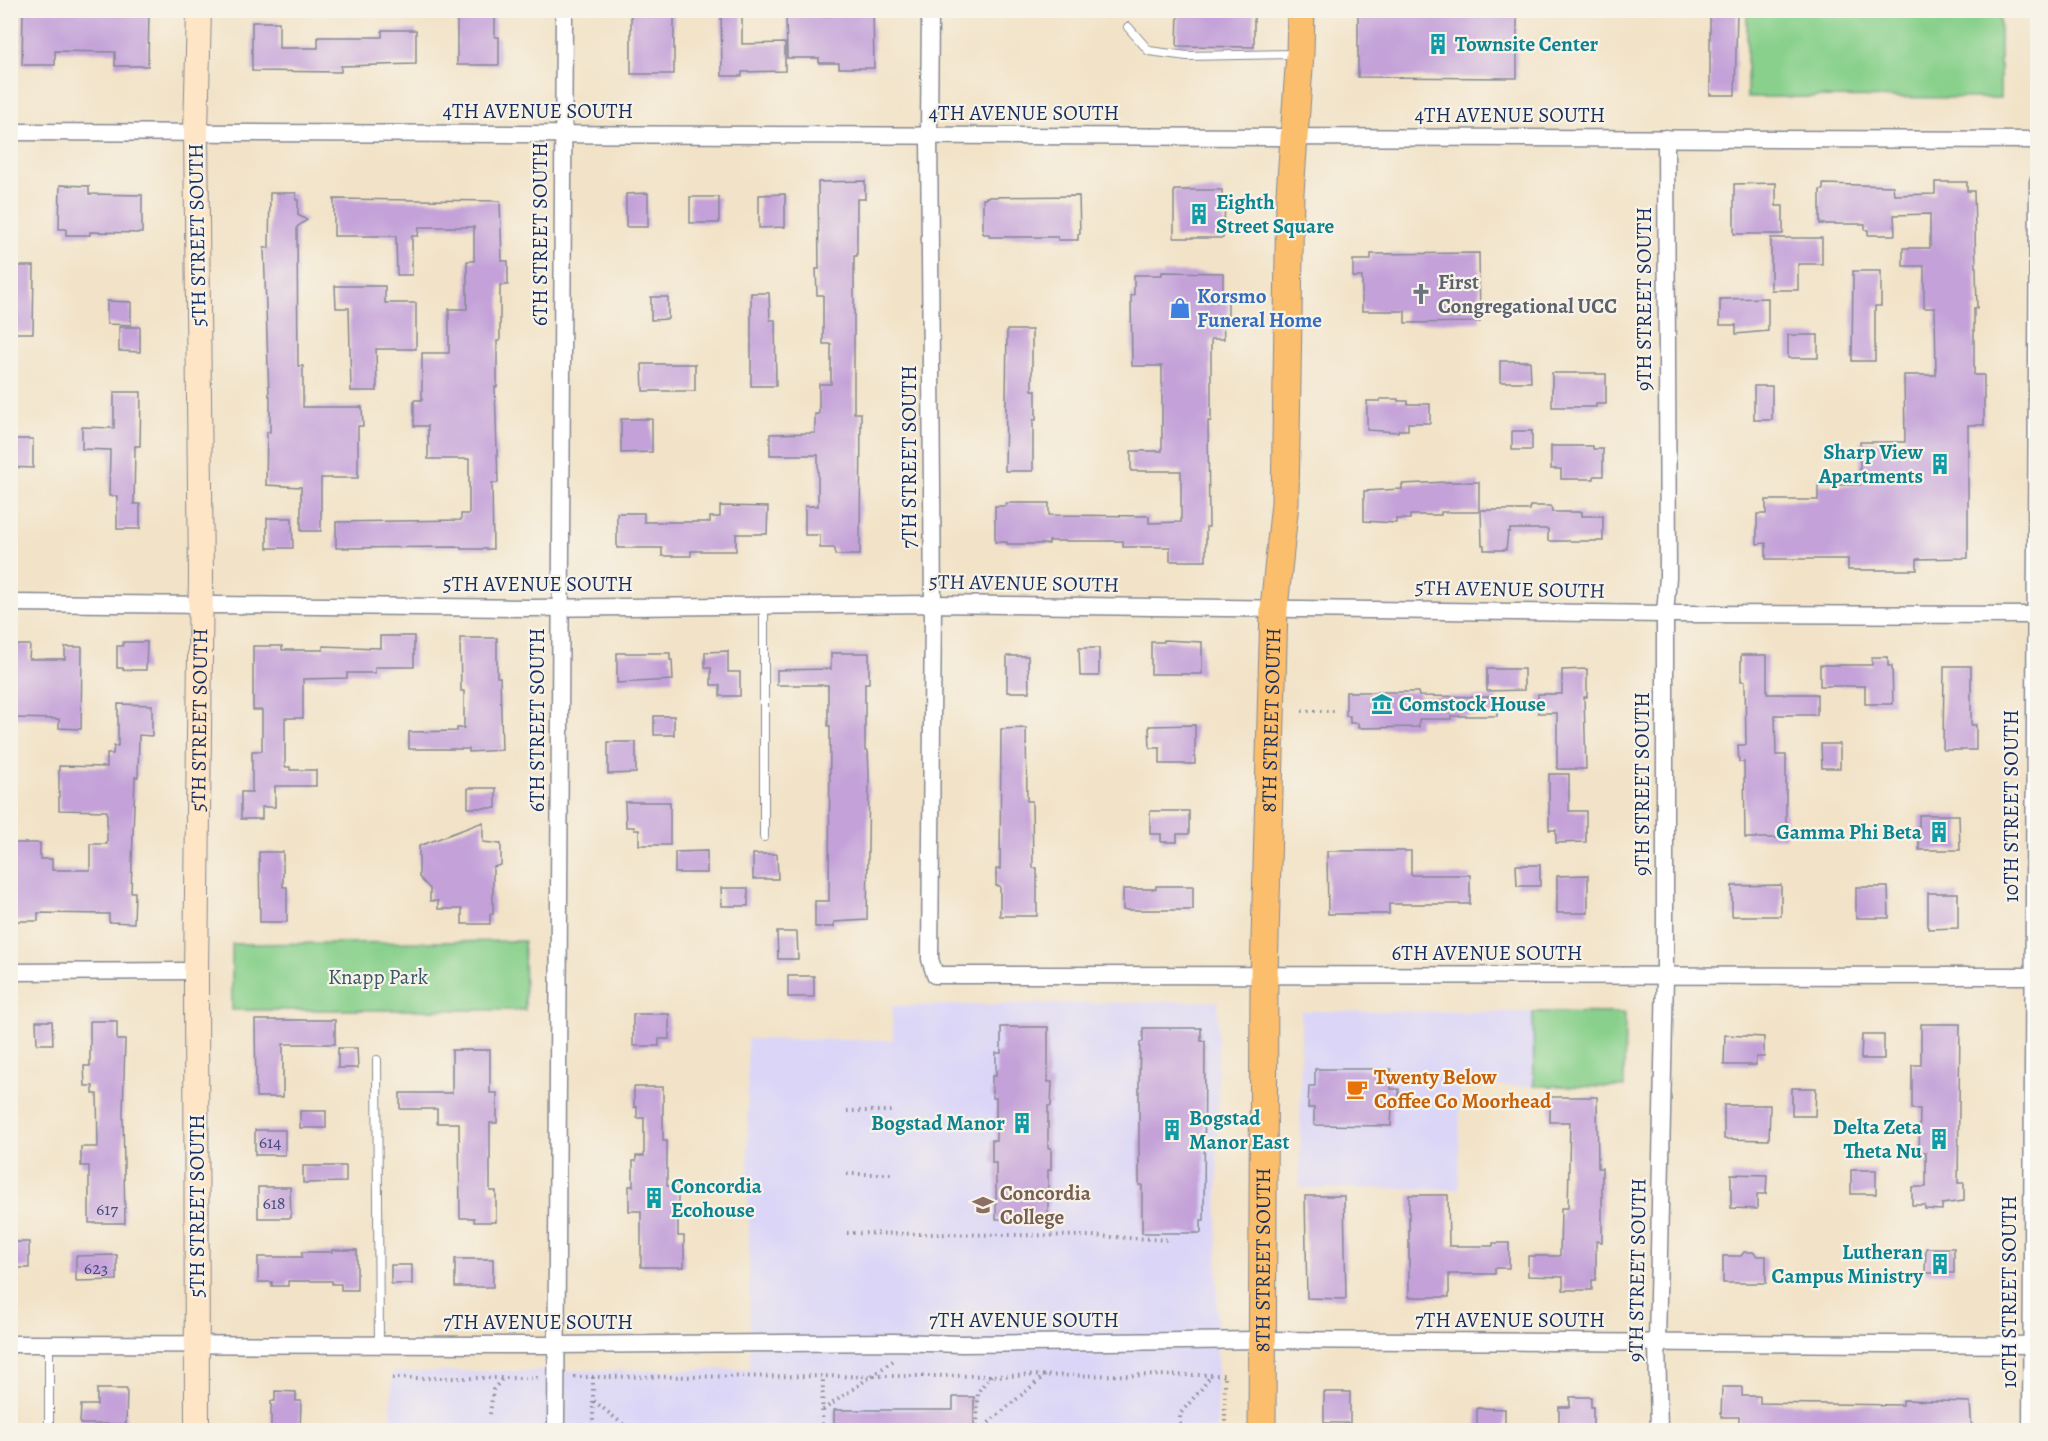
<svg xmlns="http://www.w3.org/2000/svg" width="2048" height="1441" font-family="Alegreya,serif">
<rect width="100%" height="100%" fill="#f7f3e8"/>
<filter id="ink" filterUnits="userSpaceOnUse"><feTurbulence type="fractalNoise" baseFrequency=".0167" numOctaves="2"/><feDisplacementMap in="SourceGraphic" scale="12" xChannelSelector="R" yChannelSelector="G"/><feConvolveMatrix kernelMatrix="1 2 1 2 8 2 1 2 1" color-interpolation-filters="sRGB"/></filter>
<filter id="wash" filterUnits="userSpaceOnUse"><feTurbulence type="fractalNoise" baseFrequency=".008" numOctaves="4" result="noise"/><feDisplacementMap in="SourceGraphic" scale="24" xChannelSelector="R" yChannelSelector="G"/><feGaussianBlur stdDeviation="1.35" result="paint"/><feColorMatrix in="noise" values="0 0 0 0 0 0 0 0 0 0 0 0 0 0 0 0 0 1.4 0 .05"/><feComposite in="paint" operator="in"/></filter>
<g filter="url(#wash)">
<rect width="100%" height="100%" fill="#f2e3c8"/>
<!-- built -->
<g fill="#dbd6f7">
<path d="M1218 1001 1217 1430H391L392 1372 750 1369 747 1039 893 1040 892 1006Z"/>
<path d="M1301 1011 1533 1012 1534 1086 1460 1085 1459 1189 1300 1188Z"/>
</g>
<!-- green -->
<g fill="#88d08b" stroke="#528074" stroke-width="1.5">
<path d="M1747 11H2000V98L1747 97Z"/>
<path d="M524 941 525 1010H232V944Z"/>
<path d="M1533 1012 1625 1013 1624 1087 1534 1086Z"/>
</g>
<g id="blocks">
<!-- building -->
<g fill="#c4a2d9">
<path d="M23 10H149L148 66H115V52L55 51V65H22Z"/>
<path d="M457 10H495V37H499V65H457Z"/>
<rect x="631" y="10" width="43" height="64"/>
<path d="M721 10H742V44L785 43V71L742 72V76H722Z"/>
<path d="M832 10H873L874 68H839V63H819V58H787L786 16H832Z"/>
<path d="M1218 10 1254 12V47L1177 46 1178 11Z"/>
<path d="M1358 10H1517V78L1358 77Z"/>
<path d="M1710 10H1737L1735 95H1710Z"/>
<path d="M252 22H279V48H318V37H382V30H416V64L341 66V72L252 71Z"/>
<path d="M865 181V199H857V256H854V413H861L860 555H835V548H820V535H805V506H818V455H770V434L815 433V414H819V384H831V344H823V295H817L816 269H819L818 182Z"/>
<path d="M1935 182H1967V191H1974L1977 308H1974V375H1984V425H1968V558L1917 559V570H1848V559H1766V543L1757 544V514H1766V500H1818V485H1860V442H1905L1904 375H1936L1935 308H1924V266H1903V248H1930V214L1894 215 1895 235H1868V230H1865V224H1820V190H1823V184L1893 186 1894 195 1935 194Z"/>
<path d="M1776 183V206H1783V234H1734V184Z"/>
<path d="M60 185 89 186V194L142 195V233L90 232V235H66V229H59Z"/>
<path d="M1174 190H1222V206H1225L1223 238H1174Z"/>
<path d="M270 193H296V200H298V215L307 220 297 227 298 366H303V407H362L363 426H358V478H321V531H301V487L266 485 267 432H270V396H269L264 248H269Z"/>
<path d="M648 193V227H626V194Z"/>
<path d="M785 194V227L759 228V195Z"/>
<path d="M1079 196 1080 234H1078V240H1058V237H989V234H983V199H986V197Z"/>
<rect x="690" y="197" width="29" height="26"/>
<path d="M334 199 500 201 502 261H508V285H500V341H497V387H495L498 483H492L493 549H461V547L336 548V522L461 520V514H469V459H428V426H414V400H422V353H449V309H467V261H474V227H419L418 236H412V275H397L396 236H334Z"/>
<path d="M1771 238H1822V264H1798V290H1771Z"/>
<path d="M1479 253 1480 322 1405 323V311H1362V277H1353V260H1371V254Z"/>
<path d="M10 266H34L33 333H10Z"/>
<path d="M1853 271H1881V306H1875V361H1852Z"/>
<path d="M1162 272 1223 273V292H1228V320H1223L1224 339H1211V421H1208L1209 527H1206V561H1170V547H1123V541H1049V544H1007V542H995V506H1006V503H1049V515L1149 516V523L1181 522V471H1131V451H1162V366H1132L1131 295H1134V275H1162Z"/>
<path d="M335 286H385V303H416V349H376L377 391H351L349 308H336Z"/>
<path d="M751 293H769L770 320H775L776 386H751Z"/>
<path d="M651 297H668V319L651 320Z"/>
<path d="M1768 298V331L1736 334V325H1720V299Z"/>
<path d="M107 301 131 302V325L107 324Z"/>
<path d="M119 327H140V352L119 351Z"/>
<path d="M1007 330H1032V390H1036V420H1033V471H1005Z"/>
<rect x="1788" y="335" width="30" height="23"/>
<path d="M1500 361H1530L1531 382H1500Z"/>
<path d="M642 364H695V391H643Z"/>
<path d="M1552 373H1596V374H1606V404H1596V407H1552Z"/>
<rect x="1754" y="386" width="18" height="34"/>
<path d="M114 392H141L140 446H135L134 504H140V529H117V496H109L110 450 82 449V427L114 428Z"/>
<path d="M1380 399H1398V401H1408V404H1430V423H1408V430H1398V432L1367 430V401H1380Z"/>
<path d="M621 419H652V452L621 453Z"/>
<rect x="1512" y="431" width="20" height="19"/>
<path d="M10 439H33V468L10 467Z"/>
<path d="M1551 446H1593V449H1603V476H1594V479H1561V469H1551Z"/>
<path d="M1447 482H1479V512H1441V515H1410V519H1396V523L1364 521V491L1402 489V484Z"/>
<path d="M720 506 768 507 767 534H736V551H691V556H662V548H617V513H644V522H710V517H720Z"/>
<path d="M1530 506H1551L1552 512H1582V516H1603V541H1548V529H1510V532H1508L1506 550H1484V545H1482L1481 510H1530Z"/>
<path d="M267 518H292L293 548H267Z"/>
<path d="M380 636H414V667H375V673H347V678L303 679V718H285V767H290V770H316V786H275V807H262V819H241V792H252V751H262V710H253V646H282V650H323V646L380 648Z"/>
<path d="M460 638H497V677H500L502 750 469 752V749H409V732L457 731V728H464V691H461Z"/>
<path d="M1164 640 1202 642V674H1151V642H1164Z"/>
<path d="M123 642H147L146 670H123V668H117V646H123Z"/>
<path d="M10 645H30L29 659H65V647H82L81 729 59 728V719L10 718Z"/>
<path d="M1079 648H1099V676H1080Z"/>
<path d="M728 651V672H740V696H720V685H711V668H705V652Z"/>
<path d="M617 653H670V660H672L673 680 617 683Z"/>
<path d="M831 653H869V683H865V751H868L869 775 867 920 834 922V927H815V901H829L830 726H828V685H777V670L831 669Z"/>
<path d="M1741 655H1767V694H1817V715H1775L1776 755H1786V838H1745L1744 762H1739L1738 745H1746L1745 681H1741Z"/>
<path d="M1007 656H1028L1029 692H1007Z"/>
<path d="M1872 657H1888V666H1892L1893 704H1865V686H1820V665H1872Z"/>
<path d="M1944 666H1971V725H1976V750H1943Z"/>
<path d="M1487 669H1524V690L1487 691Z"/>
<path d="M1587 669V697H1584L1586 769H1557V713H1538V694H1562V670Z"/>
<path d="M1346 692H1418L1419 696 1497 697V716H1451V719H1419V727L1358 728V723H1350V716H1346Z"/>
<path d="M118 704 152 705V736L139 735 138 777H135L131 892H135L134 923 109 922V914L38 913V921H10V843H40V859H52V870H90V844H107V811L59 810V766L107 767V754H113L114 746H118Z"/>
<rect x="654" y="716" width="20" height="19"/>
<path d="M1195 725V764H1160V748H1150L1149 726Z"/>
<path d="M1026 728 1027 801H1032L1033 868H1037V916H1000V886H996V869H1000L1001 729Z"/>
<path d="M608 742H636V773L608 774Z"/>
<path d="M1821 744H1840V768H1822Z"/>
<path d="M1549 774H1569V811H1586V842L1556 843V830H1549Z"/>
<rect x="468" y="788" width="28" height="20"/>
<path d="M625 802H670V845H639V830H634V827H626Z"/>
<path d="M1150 811H1189V834H1177V842H1161V834H1150Z"/>
<path d="M1919 815H1959L1960 850H1919Z"/>
<path d="M483 822V842L501 844V865L493 867V914H490V924H462V909H438V901H430V889L419 877V846Z"/>
<path d="M707 851V873H675V852Z"/>
<path d="M1327 851H1411V875H1470V904H1389V914H1328Z"/>
<path d="M259 852H283V887H287V922H260Z"/>
<path d="M753 854H777L778 879H753Z"/>
<path d="M1516 865H1540V886H1517Z"/>
<path d="M1588 875V913H1557V876Z"/>
<path d="M1781 885V916H1732V886Z"/>
<path d="M1156 886H1193V910H1123V889H1156Z"/>
<path d="M1856 887H1888L1889 918H1856Z"/>
<path d="M721 888H748V906H722Z"/>
<path d="M1928 893H1958V928L1928 929Z"/>
<path d="M777 932H797L798 959H778Z"/>
<rect x="788" y="976" width="26" height="21"/>
<path d="M633 1014H669V1039H659V1046H633Z"/>
<path d="M255 1020H335V1044H283V1097H256Z"/>
<path d="M36 1021H52L53 1044H37Z"/>
<path d="M90 1021H117V1040H125L123 1113 125 1223H89V1166H81V1147H98L97 1094H93V1086H85L84 1066H90Z"/>
<path d="M1921 1024H1960L1958 1183H1964V1201L1942 1204V1210L1925 1209V1205H1912V1187H1926V1152H1919L1920 1109H1912V1065H1921Z"/>
<path d="M1001 1027H1048V1082H1052L1051 1106H1048V1148H1051V1170H1048V1219H996V1163H992V1140H996V1098H992V1076H996V1053H1001Z"/>
<path d="M1143 1028H1201V1041H1205L1204 1220H1201V1233H1142V1185H1139V1084L1140 1042H1143Z"/>
<path d="M1725 1035 1764 1037V1057H1756V1065H1724Z"/>
<path d="M1862 1035H1884V1059H1861Z"/>
<path d="M338 1048H357L358 1068H338Z"/>
<path d="M452 1050H490V1093H497V1123H490V1191H496V1222H474V1218H460L459 1123H437V1109H400V1093H452Z"/>
<path d="M1315 1069H1391V1089H1399V1107H1392L1391 1126 1314 1125V1108H1308L1309 1086H1315Z"/>
<path d="M634 1087H663V1141H667V1186H678V1236H684V1267H641V1211H629V1186H633V1161H636V1156H644V1118H637V1107H634Z"/>
<path d="M1792 1088H1816L1815 1116H1792Z"/>
<path d="M1550 1097H1597L1598 1168H1602V1242L1596 1241V1280H1592V1290H1563V1277L1528 1276V1256H1560L1561 1208H1568L1570 1122H1550Z"/>
<path d="M1724 1105H1770L1769 1140 1724 1139Z"/>
<rect x="300" y="1111" width="26" height="17"/>
<rect x="255" y="1130" width="30" height="25"/>
<path d="M303 1166H346V1182L303 1183Z"/>
<rect x="1851" y="1170" width="25" height="24"/>
<path d="M1731 1174 1767 1175 1766 1194H1757V1209L1731 1208Z"/>
<path d="M258 1187H290L291 1218H258Z"/>
<path d="M1409 1195H1448L1449 1246H1493V1243H1509V1268H1495V1274H1449V1297H1409Z"/>
<path d="M1305 1196H1344L1346 1299 1307 1298Z"/>
<rect x="11" y="1242" width="18" height="26"/>
<path d="M1926 1248H1954V1273H1925Z"/>
<path d="M332 1250H357V1290H341V1284H332V1281H288V1286H272V1282H258V1257H302V1252H332Z"/>
<path d="M1744 1252H1753L1757 1256H1766V1283H1723V1256H1741Z"/>
<path d="M117 1255V1280L76 1281V1256Z"/>
<rect x="455" y="1259" width="38" height="28"/>
<rect x="391" y="1265" width="21" height="19"/>
<path d="M1722 1387H1742V1396H1760V1403L1903 1405V1400L1970 1402 1972 1431 1739 1429V1417H1721Z"/>
<path d="M97 1389H127L126 1424H80L81 1405H97Z"/>
<path d="M275 1391 296 1392V1401H301L300 1431H271V1401H275Z"/>
<rect x="1324" y="1392" width="26" height="31"/>
<path d="M953 1397H974V1431H834V1410H953Z"/>
<path d="M1570 1397H1591V1407H1593V1431H1559V1407H1570Z"/>
<path d="M1477 1408 1505 1409V1431H1477Z"/>
</g>
</g>
</g>
<g filter="url(#ink)">
<use href="#blocks" fill-opacity="0" stroke="#868993" stroke-width="1.5"/>
<g fill="none" stroke-linecap="round" stroke-linejoin="round">
<defs>
<g id="lane">
<path d="M1128 27 1149 51 1187 56 1297 54"/>
<path d="M764 605V837"/>
<path d="M377 1060 379 1344"/>
<path d="M49 1344V1430"/>
</g>
<g id="street">
<path d="M930 10 929 135 933 604 930 959 935 975 2038 976"/>
<path d="M10 132 2038 140"/>
<path d="M10 603 530 608 933 604 1665 614 2038 615"/>
<path d="M10 972 196 971"/>
<path d="M10 1344 555 1345 893 1342 962 1344 1262 1340 2038 1345"/>
<path d="M556 1430 564 10"/>
<path d="M1659 1430 1657 1343 1665 976V614L1668 577 1666 138"/>
<path d="M2031 1430 2038 181"/>
</g>
<g id="secondary">
<path id="s1" d="M197 1430 196 971 201 575 196 133 199 10"/>
</g>
<g id="primary">
<path id="s2" d="M1262 1430 1264 975 1274 608 1285 503 1290 193 1300 54 1301 10"/>
</g>
</defs>
<!-- lane casing -->
<use href="#lane" stroke="#868993" stroke-width="10"/>
<!-- street casing -->
<use href="#street" stroke="#868993" stroke-width="19"/>
<!-- secondary casing -->
<use href="#secondary" stroke="#868993" stroke-width="26"/>
<!-- primary casing -->
<use href="#primary" stroke="#868993" stroke-width="29"/>
<!-- path -->
<g stroke="#868993" stroke-width="4" stroke-dasharray="1.5 4.5" stroke-linecap="butt">
<path d="M1302 711H1338"/>
<path d="M847 1111H894"/>
<path d="M847 1174H894"/>
<path d="M847 1233 1091 1236 1171 1240"/>
<path d="M991 1375 978 1392 977 1429 985 1426 1045 1375"/>
<path d="M574 1377 1225 1375V1430"/>
<path d="M593 1377V1430"/>
<path d="M392 1378H539"/>
<path d="M594 1401 630 1430"/>
<path d="M823 1410 893 1361"/>
<path d="M490 1414 493 1390 502 1379"/>
<path d="M822 1430 823 1376"/>
<path d="M1180 1430V1414L1203 1387 1210 1376"/>
</g>
<!-- lane -->
<use href="#lane" stroke="#fff" stroke-width="8"/>
<!-- street -->
<use href="#street" stroke="#fff" stroke-width="16"/>
<!-- secondary -->
<use href="#secondary" stroke="#fde5c5" stroke-width="24"/>
<!-- primary -->
<use href="#primary" stroke="#fabe6d" stroke-width="27"/>
</g>
</g>
<!-- icons -->
<defs>
<symbol id="building-bare" viewBox="-9 -9 18 18"><path d="M-4-6H4V6H1V3H-1V6H-4ZM-2.5-4.3h1.7v1.8h-1.7ZM.8-4.3h1.7v1.8H.8ZM-2.5-1h1.7V.8h-1.7ZM.8-1h1.7V.8H.8Z" fill="#0f9aa8" stroke="#f7f3e8" stroke-width="2.5" paint-order="stroke"/></symbol>
<symbol id="church-bare" viewBox="-9 -9 18 18"><path d="M-1.2-6h2.4v3.5h3.3v2.4h-3.3V6h-2.4V-.1h-3.3v-2.4h3.3Z" fill="#6b7280" stroke="#f7f3e8" stroke-width="2.5" paint-order="stroke"/></symbol>
<symbol id="shop-bare" viewBox="-9 -9 18 18"><path d="M-5-2.5h2.3a2.7 3.5 0 0 1 5.4 0H5L5.5 6h-11ZM-1.5-2.5h3a1.5 2.3 0 0 0-3 0Z" fill="#3f7fe0" stroke="#f7f3e8" stroke-width="2.5" paint-order="stroke"/></symbol>
<symbol id="museum-bare" viewBox="-9 -9 18 18"><path d="M0-6L6-3V-2H-6V-3ZM-5-1h2V3h-2ZM-1-1h2V3h-2ZM3-1h2V3H3ZM-6 4H6V6H-6Z" fill="#0f9aa8" stroke="#f7f3e8" stroke-width="2.5" paint-order="stroke"/></symbol>
<symbol id="cafe-bare" viewBox="-9 -9 18 18"><path d="M-5.5-4.5H6V0H3Q3 3.5 0 3.5H-2.5Q-5.5 3.5-5.5 0ZM3-3.2v2h1.7v-2ZM-6 4.5H4V6H-6Z" fill="#e8710a" stroke="#f7f3e8" stroke-width="2.5" paint-order="stroke"/></symbol>
<symbol id="university-bare" viewBox="-9 -9 18 18"><path d="M0-5L7-2L0 1L-7-2ZM-4 1L0 2.5L4 1V4Q0 6-4 4Z" fill="#8d6e63" stroke="#f7f3e8" stroke-width="2.5" paint-order="stroke"/></symbol>
</defs>
<g fill-rule="evenodd">
<use href="#building-bare" x="1423" y="29" width="30" height="30"/>
<use href="#building-bare" x="1184" y="199" width="30" height="30"/>
<use href="#church-bare" x="1406" y="279" width="30" height="30"/>
<use href="#shop-bare" x="1165" y="293" width="30" height="30"/>
<use href="#building-bare" x="1925" y="449" width="30" height="30"/>
<use href="#museum-bare" x="1367" y="689" width="30" height="30"/>
<use href="#building-bare" x="1924" y="817" width="30" height="30"/>
<use href="#cafe-bare" x="1342" y="1074" width="30" height="30"/>
<use href="#building-bare" x="1007" y="1108" width="30" height="30"/>
<use href="#building-bare" x="1157" y="1115" width="30" height="30"/>
<use href="#building-bare" x="1924" y="1124" width="30" height="30"/>
<use href="#building-bare" x="639" y="1183" width="30" height="30"/>
<use href="#university-bare" x="968" y="1190" width="30" height="30"/>
<use href="#building-bare" x="1925" y="1249" width="30" height="30"/>
</g>
<g text-anchor="middle" dominant-baseline="central" stroke-width="4.5" stroke-linejoin="round" paint-order="stroke">
<!-- number labels -->
<g font-size="18" fill="#454c7d">
<text x="270" y="1142">614</text>
<text x="274" y="1203">618</text>
<text x="107" y="1209">617</text>
<text x="96" y="1268">623</text>
</g>
<!-- culture labels -->
<g font-size="21" font-weight="bold" fill="#0d838f" stroke="#f7f3e8" text-anchor="start">
<text x="1455" y="44">Townsite Center</text>
<text x="1216" y="202">Eighth<tspan x="1216" dy="24">Street Square</tspan></text>
<text x="1923" y="452" text-anchor="end">Sharp View<tspan x="1923" dy="24">Apartments</tspan></text>
<text x="1399" y="704">Comstock House</text>
<text x="1922" y="832" text-anchor="end">Gamma Phi Beta</text>
<text x="1189" y="1118">Bogstad<tspan x="1189" dy="24">Manor East</tspan></text>
<text x="1005" y="1123" text-anchor="end">Bogstad Manor</text>
<text x="1922" y="1127" text-anchor="end">Delta Zeta<tspan x="1922" dy="24">Theta Nu</tspan></text>
<text x="671" y="1186">Concordia<tspan x="671" dy="24">Ecohouse</tspan></text>
<text x="1923" y="1252" text-anchor="end">Lutheran<tspan x="1923" dy="24">Campus Ministry</tspan></text>
</g>
<!-- street labels -->
<g font-size="21" fill="#1b2f5e" stroke="#f7f3e8">
<text x="538" y="111">4TH AVENUE SOUTH</text>
<text x="1024" y="113">4TH AVENUE SOUTH</text>
<text x="1510" y="115">4TH AVENUE SOUTH</text>
<text transform="translate(540 234) rotate(-90)">6TH STREET SOUTH</text>
<text transform="translate(197 235) rotate(-91)">5TH STREET SOUTH</text>
<text transform="translate(1644 299) rotate(-90)">9TH STREET SOUTH</text>
<text transform="translate(909 457) rotate(-90)">7TH STREET SOUTH</text>
<text transform="translate(1024 583) rotate(1)">5TH AVENUE SOUTH</text>
<text x="538" y="584">5TH AVENUE SOUTH</text>
<text transform="translate(1510 589) rotate(1)">5TH AVENUE SOUTH</text>
<text stroke="none"><textPath href="#s1" startOffset="710">5TH STREET SOUTH</textPath></text>
<text transform="translate(537 720) rotate(-90)">6TH STREET SOUTH</text>
<text stroke="none"><textPath href="#s2" startOffset="710">8TH STREET SOUTH</textPath></text>
<text transform="translate(1642 784) rotate(-90)">9TH STREET SOUTH</text>
<text transform="translate(2011 806) rotate(-90)">10TH STREET SOUTH</text>
<text x="1487" y="953">6TH AVENUE SOUTH</text>
<text transform="translate(197 1206) rotate(-90)">5TH STREET SOUTH</text>
<text stroke="none"><textPath href="#s2" startOffset="170">8TH STREET SOUTH</textPath></text>
<text transform="translate(1637 1270) rotate(-89)">9TH STREET SOUTH</text>
<text transform="translate(2009 1292) rotate(-90)">10TH STREET SOUTH</text>
<text x="1024" y="1320">7TH AVENUE SOUTH</text>
<text x="1510" y="1320">7TH AVENUE SOUTH</text>
<text x="538" y="1322">7TH AVENUE SOUTH</text>
</g>
<!-- worship labels -->
<g font-size="21" font-weight="bold" fill="#5b616d" stroke="#f7f3e8" text-anchor="start">
<text x="1438" y="282">First<tspan x="1438" dy="24">Congregational UCC</tspan></text>
</g>
<!-- shop labels -->
<g font-size="21" font-weight="bold" fill="#366cbe" stroke="#f7f3e8" text-anchor="start">
<text x="1197" y="296">Korsmo<tspan x="1197" dy="24">Funeral Home</tspan></text>
</g>
<!-- park labels -->
<g font-size="21" fill="#365769" stroke="#f7f3e8">
<text x="378" y="977">Knapp Park</text>
</g>
<!-- food labels -->
<g font-size="21" font-weight="bold" fill="#c56008" stroke="#f7f3e8" text-anchor="start">
<text x="1374" y="1077">Twenty Below<tspan x="1374" dy="24">Coffee Co Moorhead</tspan></text>
</g>
<!-- education labels -->
<g font-size="21" font-weight="bold" fill="#785e54" stroke="#f7f3e8" text-anchor="start">
<text x="1000" y="1193">Concordia<tspan x="1000" dy="24">College</tspan></text>
</g>
</g>
<!-- margin -->
<rect width="2048" height="1441" fill="none" stroke="#f7f3e8" stroke-width="36"/>
</svg>
